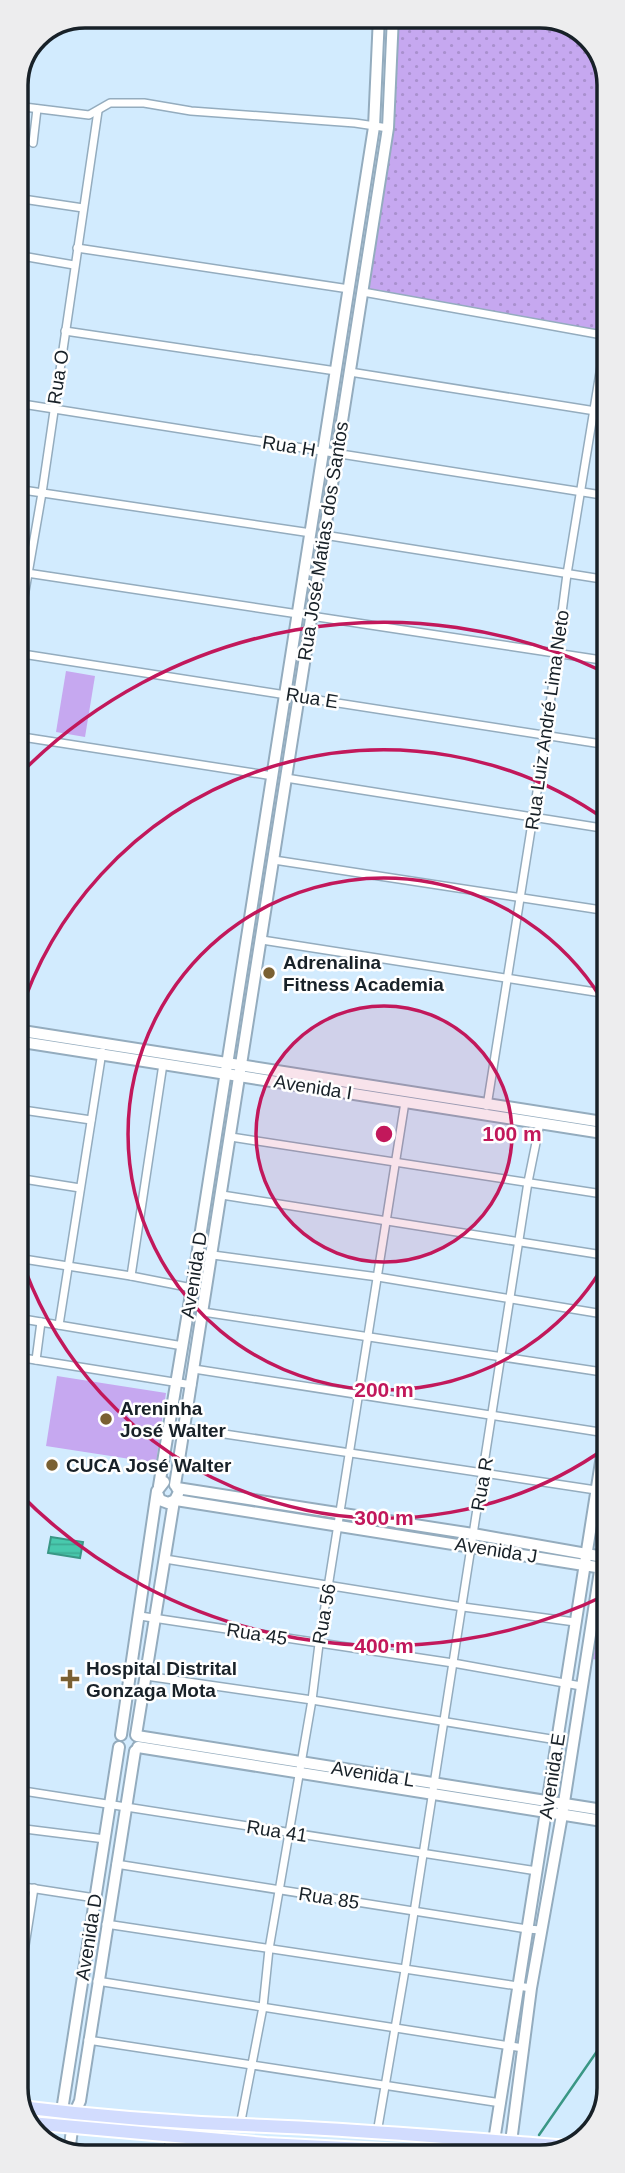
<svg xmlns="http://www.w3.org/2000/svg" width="625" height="2173" font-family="Helvetica,sans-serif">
<defs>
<pattern id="green-dots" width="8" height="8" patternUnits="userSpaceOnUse" patternTransform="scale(1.75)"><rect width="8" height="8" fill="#c6a8f0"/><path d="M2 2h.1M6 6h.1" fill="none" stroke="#a990ce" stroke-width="1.8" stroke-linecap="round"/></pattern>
<pattern id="water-rules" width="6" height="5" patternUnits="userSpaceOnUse" patternTransform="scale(1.75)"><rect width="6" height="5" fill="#48c9ad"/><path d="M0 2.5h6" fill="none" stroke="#3eac95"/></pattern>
</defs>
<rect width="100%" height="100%" fill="#d2ebfe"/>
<!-- green -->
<path fill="url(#green-dots)" d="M393 16H549L586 33 608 71V336L363 292 388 128Z"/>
<!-- pitch -->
<g fill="#c6a8f0">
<path d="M66 671 95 676 85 737 56 732Z"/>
<path d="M57 1376 166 1393 156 1463 46 1446Z"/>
<path d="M608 1577H609V1662L593 1659Z"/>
</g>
<!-- water -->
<path fill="url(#water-rules)" stroke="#3a9785" stroke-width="2" d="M51 1537 83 1542 80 1558 48 1553Z"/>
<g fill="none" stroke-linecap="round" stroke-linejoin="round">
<!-- stream -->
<path stroke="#3a9785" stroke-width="2.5" d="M539 2135 609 2034"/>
<defs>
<g id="street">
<path d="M16 106 89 115 110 103H144L191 111 355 123 388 128"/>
<path d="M33 143 37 109"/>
<path d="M16 198 83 208"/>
<path d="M77 248 349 289"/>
<path d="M16 255 74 265"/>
<path d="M363 292 608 336"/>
<path d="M65 331 336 371"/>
<path d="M350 372 608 413"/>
<path d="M16 403 608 496"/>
<path d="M16 489 311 533"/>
<path d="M324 535 608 580"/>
<path d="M27 573 298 614"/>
<path d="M311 616 608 661"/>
<path d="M16 643 42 493 98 111"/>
<path d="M16 653 608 745"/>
<path d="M16 736 273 776"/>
<path d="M286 778 608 829"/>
<path d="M274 860 608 911"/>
<path d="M262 940 608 994"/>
<path d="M487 1106 546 735 567 574 606 336"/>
<path d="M16 1109 91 1120"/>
<path d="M231 1137 609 1195"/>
<path d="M17 1178 80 1188"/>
<path d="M222 1195 609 1256"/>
<path d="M198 1253 378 1277 609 1315"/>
<path d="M17 1258 131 1276 192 1288"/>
<path d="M131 1276 163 1064"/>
<path d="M203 1312 609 1373"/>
<path d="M17 1318 183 1346"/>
<path d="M59 1325 102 1052"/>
<path d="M17 1357 192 1385"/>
<path d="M36 1360 41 1322"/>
<path d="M194 1369 606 1433"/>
<path d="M185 1428 609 1492"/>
<path d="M165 1559 463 1607 575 1622"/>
<path d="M140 1616 453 1663 581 1686"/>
<path d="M146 1676 312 1700 557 1740"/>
<path d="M17 1790 537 1871"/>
<path d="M17 1828 105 1839"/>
<path d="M116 1864 527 1929 541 1930"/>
<path d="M17 1886 95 1898"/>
<path d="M106 1924 531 1988"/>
<path d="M97 1981 523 2048"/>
<path d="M17 1996 34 1888"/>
<path d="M88 2040 501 2103"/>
<path d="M240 2126 263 2007 269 1949 312 1700 319 1644 405 1102"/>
<path d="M377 2133 405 1970 528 1182 540 1123"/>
<path d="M167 2157 170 2137"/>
</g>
<g id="secondary">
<path d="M16 1030 609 1123"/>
<path d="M16 1041 609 1134"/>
<path d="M175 1485 388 128 393 16"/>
<path d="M159 1486 192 1288 374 127 379 16"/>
<path d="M177 1488 473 1534 609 1558"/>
<path d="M158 1495 160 1500 168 1503 175 1500 178 1494"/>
<path d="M176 1500 609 1569"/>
<path d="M121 1735 157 1491 164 1482"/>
<path d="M136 1735 174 1501"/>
<path d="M137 1736 609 1811"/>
<path d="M138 1747 609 1822"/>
<path d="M61 2117 119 1747"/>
<path d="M494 2141 609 1411"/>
<path d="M511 2142 531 1988 562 1815 609 1513"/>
<path d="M69 2153 74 2114 80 2101 135 1751"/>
</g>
<g id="primary">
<path d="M20 2107C102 2117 184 2123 266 2126 367 2130 469 2139 570 2147"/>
<path d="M30 2123 266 2144 501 2156"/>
</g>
</defs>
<!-- street casing -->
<use href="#street" stroke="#94acbe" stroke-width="10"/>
<!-- secondary casing -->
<use href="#secondary" stroke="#94acbe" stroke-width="14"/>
<!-- primary casing -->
<use href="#primary" stroke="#fff" stroke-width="16"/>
<!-- street -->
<use href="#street" stroke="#fff" stroke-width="7"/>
<!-- secondary -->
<use href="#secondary" stroke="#fff" stroke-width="10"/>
<!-- primary -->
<use href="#primary" stroke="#d2dcfe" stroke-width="12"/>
</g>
<!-- distance rings -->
<circle cx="384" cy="1134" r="128" fill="#c2185b" fill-opacity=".12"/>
<g fill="none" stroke="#c2185b" stroke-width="3.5">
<circle cx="384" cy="1134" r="128"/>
<path d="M608 1258A256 256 0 1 1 608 1010"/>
<path d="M607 1447A384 384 0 0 1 17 1246M17 1022A384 384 0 0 1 607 821"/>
<path d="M608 1594A512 512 0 0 1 19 1493M19 775A512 512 0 0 1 604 672"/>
</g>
<!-- markers -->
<g fill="#7a6032" stroke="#fff" stroke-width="2.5">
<circle cx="269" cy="973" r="7"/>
<circle cx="106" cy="1419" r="7"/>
<circle cx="52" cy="1465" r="7"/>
<path d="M66.5 1668.5h7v7h7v7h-7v7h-7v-7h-7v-7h7z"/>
</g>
<g text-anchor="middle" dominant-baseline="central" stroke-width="5" stroke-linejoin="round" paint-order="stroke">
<!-- street labels -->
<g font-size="19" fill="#182128" stroke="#fff">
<text transform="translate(58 377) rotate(-81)">Rua O</text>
<text transform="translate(289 446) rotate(9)">Rua H</text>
<text transform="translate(323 541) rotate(-81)">Rua José Matias dos Santos</text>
<text transform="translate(312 698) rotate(9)">Rua E</text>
<text transform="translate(547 720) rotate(-82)">Rua Luiz André Lima Neto</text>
<text transform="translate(313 1087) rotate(9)">Avenida I</text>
<text transform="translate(194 1275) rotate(-81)">Avenida D</text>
<text transform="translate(482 1484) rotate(-80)">Rua R</text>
<text transform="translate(496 1550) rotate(9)">Avenida J</text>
<text transform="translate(324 1614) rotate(-80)">Rua 56</text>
<text transform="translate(257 1634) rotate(9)">Rua 45</text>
<text transform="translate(373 1774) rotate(9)">Avenida L</text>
<text transform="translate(552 1776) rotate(-81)">Avenida E</text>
<text transform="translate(277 1831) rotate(9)">Rua 41</text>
<text transform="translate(329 1898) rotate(9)">Rua 85</text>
<text transform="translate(89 1937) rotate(-81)">Avenida D</text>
</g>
<!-- poi labels -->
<g font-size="19" font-weight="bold" fill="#182128" stroke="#fff" text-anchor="start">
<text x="283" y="962">Adrenalina<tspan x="283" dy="22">Fitness Academia</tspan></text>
<text x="120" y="1408">Areninha<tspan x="120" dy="22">José Walter</tspan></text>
<text x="66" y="1465">CUCA José Walter</text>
<text x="86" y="1668">Hospital Distrital<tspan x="86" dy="22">Gonzaga Mota</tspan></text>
</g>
</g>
<!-- crop -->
<path d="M0 0H625V2173H0ZM85 28H540A57 57 0 0 1 597 85V2088A57 57 0 0 1 540 2145H85A57 57 0 0 1 28 2088V85A57 57 0 0 1 85 28Z" fill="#ededee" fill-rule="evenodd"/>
<path fill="none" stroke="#182128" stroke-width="3.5" d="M85 28H540A57 57 0 0 1 597 85V2088A57 57 0 0 1 540 2145H85A57 57 0 0 1 28 2088V85A57 57 0 0 1 85 28Z"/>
<circle cx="384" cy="1134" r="10" fill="#c2185b" stroke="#fff" stroke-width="3.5"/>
<g font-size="21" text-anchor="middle" font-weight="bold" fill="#c2185b" stroke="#fff" stroke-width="5" stroke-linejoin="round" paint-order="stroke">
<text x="512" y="1141">100 m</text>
<text x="384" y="1397">200 m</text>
<text x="384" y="1525">300 m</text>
<text x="384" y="1653">400 m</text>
</g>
</svg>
